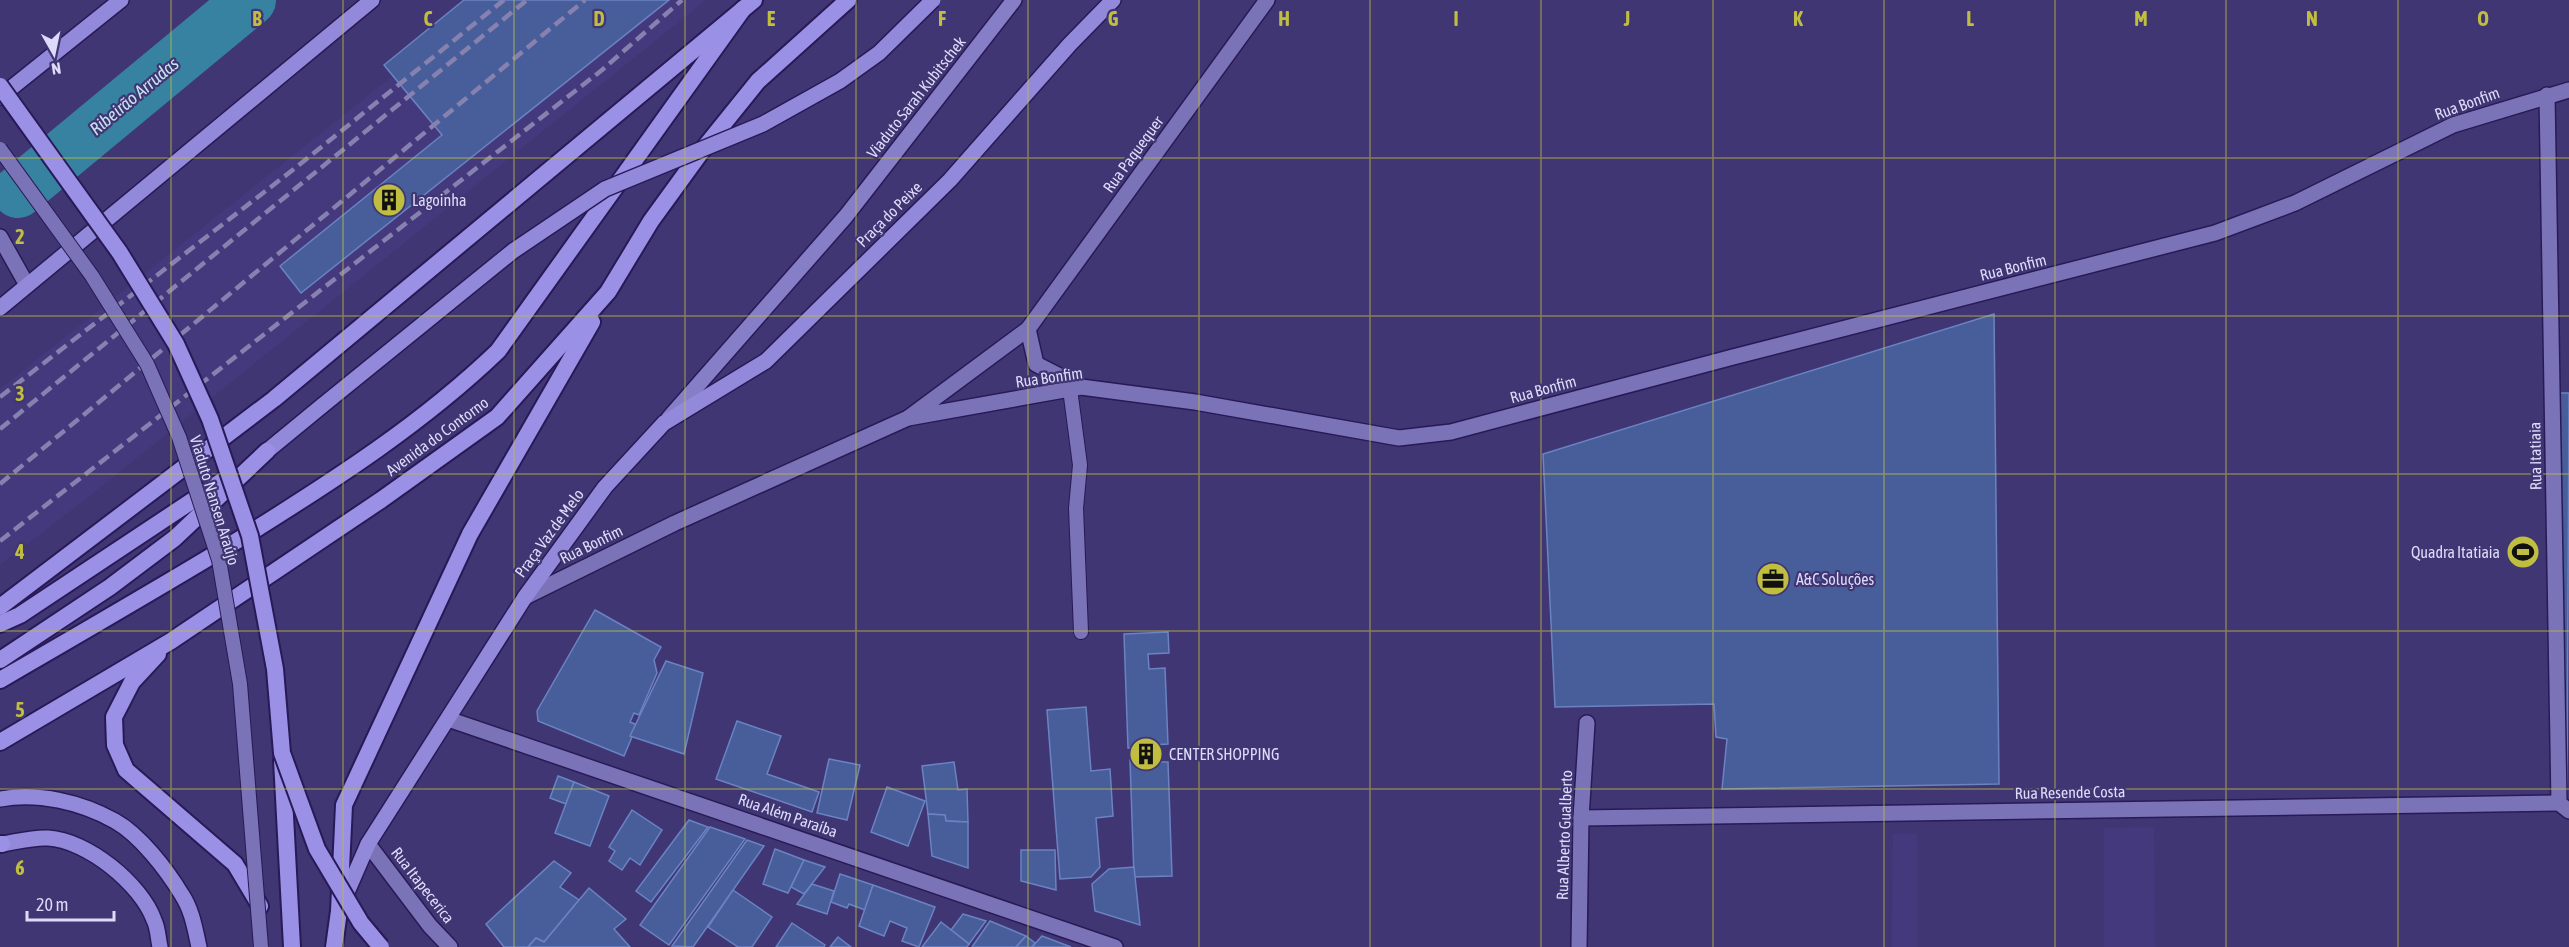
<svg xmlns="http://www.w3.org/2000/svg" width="2569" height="947" font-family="'Asap Condensed',sans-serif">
<rect width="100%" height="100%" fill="#403673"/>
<!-- built -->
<g fill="#45397e">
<path d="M488 0H706L86 499 0 565V389Z"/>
<path d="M2154 827 2155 947H2104V828Z"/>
<path d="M1893 834H1917V947H1892Z"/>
</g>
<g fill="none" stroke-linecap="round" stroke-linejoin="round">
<!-- river -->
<path stroke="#3782a0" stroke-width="52" d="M18 192 250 0"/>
</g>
<!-- building -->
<g fill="#485e9b" stroke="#6b83c3" stroke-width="1.5">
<path d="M464 0H669L301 293 280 266 442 135 384 65Z"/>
<path d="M1994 314 1999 784 1722 789 1727 739 1716 737 1714 704 1555 707 1543 454Z"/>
<path d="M2559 393H2569L2567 806 2566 721Z"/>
<path d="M595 610 661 647 654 660 657 673 639 715 634 713 630 722 637 725 624 756 538 721 537 711Z"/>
<path d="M1168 632 1169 653 1148 654 1149 669 1165 668 1168 744 1152 745 1153 762H1168L1172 876 1134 877 1130 760H1140L1139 748H1128L1124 634Z"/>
<path d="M666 661 703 673 684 754 630 736Z"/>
<path d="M1086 707 1091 771 1110 769 1113 816 1096 818 1100 867 1091 877 1060 879 1047 710Z"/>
<path d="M737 721 781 736 767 774 819 792 812 812 716 779Z"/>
<path d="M829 759 860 765 847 820 817 813Z"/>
<path d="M954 762 958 790 967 789 968 822 946 821 945 815 928 814 922 766Z"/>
<path d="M558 776 574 782 566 804 550 798Z"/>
<path d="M574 782 609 796 590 846 555 833Z"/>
<path d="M887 787 925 801 908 846 871 832Z"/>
<path d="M632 810 662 830 640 865 630 858 622 870 609 861 615 851 609 847Z"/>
<path d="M928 814 945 815 946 821 968 822V868L932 856Z"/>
<path d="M689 820 708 827 651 902 636 891Z"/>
<path d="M710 827 745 839 669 945 640 925Z"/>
<path d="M747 840 764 846 693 947 672 946Z"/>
<path d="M775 849 804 860 788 893 763 884Z"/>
<path d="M1021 850H1055L1056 890 1021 881Z"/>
<path d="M804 860 825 867 804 894 791 887Z"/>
<path d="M554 861 571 873 560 887 579 900 544 942 536 938 528 947H504L486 924Z"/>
<path d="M1134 867 1140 925 1095 911 1092 884 1109 869Z"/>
<path d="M840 874 873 885 865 910 849 904 847 908 831 902Z"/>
<path d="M812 884 834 891 827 914 797 904Z"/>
<path d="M873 885 935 907 919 947 902 941 907 928 890 921 884 936 859 926Z"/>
<path d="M589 888 626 919 614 929 630 947H528L536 938 544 942Z"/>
<path d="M733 890 772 917 752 947H738L708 927Z"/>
<path d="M963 914 986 921 969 944 951 930Z"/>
<path d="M990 921 1026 936 1016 947H972Z"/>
<path d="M941 922 969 944 967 947H922Z"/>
<path d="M792 923 825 945 824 947H776Z"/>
<path d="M1026 936 1035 943 1032 947H1016Z"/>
<path d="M1042 936 1071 947H1032Z"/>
<path d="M838 937 851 947H830Z"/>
</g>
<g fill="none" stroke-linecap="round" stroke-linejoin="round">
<defs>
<path id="service" d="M1070 389 1080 465 1076 508 1081 632"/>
<g id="minor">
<path d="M2547 95 2559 803 2569 811"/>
<path d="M1028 329 1036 364 1081 387"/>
<path d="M908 418 1028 329 1267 0"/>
<path d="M1581 818 2559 803"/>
<path d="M1579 947 1581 818 1587 723"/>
</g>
<g id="tertiary">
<path d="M0 237 27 285"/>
<path d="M525 597 675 523 908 418 1081 387 1195 402 1399 438 1451 432 1733 357 2215 233 2295 203 2453 125 2569 90"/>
<path d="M448 719 1115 947"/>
<path d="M368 844 430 926 450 947"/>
</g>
<path id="secondary" d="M669 418 846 216 1014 0"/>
<g id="primary">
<path d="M0 97 121 0"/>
<path d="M0 308 372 0"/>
<path d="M267 451 323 405"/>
<path d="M0 799C38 792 81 802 115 821 140 835 167 870 182 895 192 910 195 929 199 947"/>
<path d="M2 844C16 842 33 837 48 838 87 840 141 884 154 920 158 928 158 938 160 947"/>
<path d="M341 906 368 844 525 597 605 487 664 423 766 361 950 180 1070 44 1113 0"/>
</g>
<g id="trunk">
<path d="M0 607 274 399 754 0"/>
<path d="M0 624 20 615 228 477"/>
<path d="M158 654 132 682 114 717 115 745 126 770 235 864 260 906"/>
<path d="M0 660 110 587 175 538 267 451"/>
<path d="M0 680C83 632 166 584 248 534 336 479 423 423 498 351L743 9"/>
<path d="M0 742 171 641 381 500 497 417 608 292 651 221 704 148 758 81 848 0"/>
<path d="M282 760 292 947"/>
<path d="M0 844H2"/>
<path d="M334 947 339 911 344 805 470 534 592 322"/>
</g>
</defs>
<!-- service casing -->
<use href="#service" stroke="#281a56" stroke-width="16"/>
<!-- minor casing -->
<use href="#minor" stroke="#281a56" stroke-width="18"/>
<!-- tertiary casing -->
<use href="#tertiary" stroke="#281a56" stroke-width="18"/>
<!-- secondary casing -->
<use href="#secondary" stroke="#281a56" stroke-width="18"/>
<!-- primary casing -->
<use href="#primary" stroke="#281a56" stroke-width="18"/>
<!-- trunk casing -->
<use href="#trunk" stroke="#281a56" stroke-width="20"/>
<!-- service -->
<use href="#service" stroke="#7b73b7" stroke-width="14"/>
<!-- minor -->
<use href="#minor" stroke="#7b73b7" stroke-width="15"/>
<!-- tertiary -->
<use href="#tertiary" stroke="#7b73b7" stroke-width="15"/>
<!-- secondary -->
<use href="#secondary" stroke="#877ec8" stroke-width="15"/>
<!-- primary -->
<use href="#primary" stroke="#9289da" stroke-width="15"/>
<!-- trunk -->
<use href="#trunk" stroke="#9a90e6" stroke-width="16"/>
<!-- rail -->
<g stroke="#8781b0" stroke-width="4.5" stroke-dasharray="12 6" stroke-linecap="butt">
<path d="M0 397 294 169 504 0"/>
<path d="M0 429 527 0"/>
<path d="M0 484 585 0"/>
<path d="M0 541 602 70 682 0"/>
</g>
<defs>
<path id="service-bridge" d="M0 149 92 276 147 364 179 437 219 560 240 684 261 947"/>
<path id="primary-bridge" d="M323 405 513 251 605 189 763 124 840 81 879 53 933 0"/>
<path id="trunk-bridge" d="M0 86 120 253 176 344 210 419 250 536 275 669 282 753 317 849 361 923 381 947"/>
</defs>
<!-- service-bridge casing -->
<use href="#service-bridge" stroke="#281a56" stroke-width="16" stroke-linecap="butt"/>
<!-- primary-bridge casing -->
<use href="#primary-bridge" stroke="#281a56" stroke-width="18" stroke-linecap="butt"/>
<!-- trunk-bridge casing -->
<use href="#trunk-bridge" stroke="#281a56" stroke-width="20" stroke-linecap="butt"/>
<!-- service-bridge -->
<use href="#service-bridge" stroke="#7b73b7" stroke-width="14"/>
<!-- primary-bridge -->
<use href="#primary-bridge" stroke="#9289da" stroke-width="15"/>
<!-- trunk-bridge -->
<use href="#trunk-bridge" stroke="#9a90e6" stroke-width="16"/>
</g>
<!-- grid -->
<path fill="none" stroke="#c0be40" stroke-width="1.5" stroke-opacity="0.55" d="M171 0V947M343 0V947M514 0V947M685 0V947M856 0V947M1028 0V947M1199 0V947M1370 0V947M1541 0V947M1713 0V947M1884 0V947M2055 0V947M2226 0V947M2398 0V947M0 158H2569M0 316H2569M0 474H2569M0 631H2569M0 789H2569"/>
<!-- icons -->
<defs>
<symbol id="building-disc" viewBox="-11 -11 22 22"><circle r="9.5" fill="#c0be40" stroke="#403673"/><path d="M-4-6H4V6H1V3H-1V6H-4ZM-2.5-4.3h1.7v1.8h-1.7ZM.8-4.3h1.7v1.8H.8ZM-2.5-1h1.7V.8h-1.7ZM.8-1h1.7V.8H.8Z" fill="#111"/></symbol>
<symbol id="stadium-disc" viewBox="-11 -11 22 22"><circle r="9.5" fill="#c0be40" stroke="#403673"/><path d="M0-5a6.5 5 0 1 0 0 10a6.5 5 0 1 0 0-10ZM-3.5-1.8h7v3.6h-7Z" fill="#111"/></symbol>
<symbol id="office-disc" viewBox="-11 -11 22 22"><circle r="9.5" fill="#c0be40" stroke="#403673"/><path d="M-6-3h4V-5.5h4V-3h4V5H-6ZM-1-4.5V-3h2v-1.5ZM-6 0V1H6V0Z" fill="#111"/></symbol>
</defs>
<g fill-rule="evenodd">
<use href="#building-disc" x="370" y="181" width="38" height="38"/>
<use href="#stadium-disc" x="2504" y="533" width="38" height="38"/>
<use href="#office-disc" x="1754" y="560" width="38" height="38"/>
<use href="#building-disc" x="1127" y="735" width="38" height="38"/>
</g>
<g text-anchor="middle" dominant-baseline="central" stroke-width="4.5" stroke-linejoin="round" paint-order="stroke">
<!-- street labels -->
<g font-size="16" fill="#dddbf9" stroke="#403673">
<text transform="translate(916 97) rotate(-52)">Viaduto Sarah Kubitschek</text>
<text transform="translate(2467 103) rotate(-20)">Rua Bonfim</text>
<text transform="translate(1133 154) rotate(-54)">Rua Paquequer</text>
<text transform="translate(889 214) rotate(-45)">Praça do Peixe</text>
<text transform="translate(2013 267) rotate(-14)">Rua Bonfim</text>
<text transform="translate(1049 377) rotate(-8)">Rua Bonfim</text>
<text transform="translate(1543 389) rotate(-15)">Rua Bonfim</text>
<text transform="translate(437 436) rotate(-36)">Avenida do Contorno</text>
<text transform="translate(2535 456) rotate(-91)">Rua Itatiaia</text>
<text transform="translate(215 500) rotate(73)">Viaduto Nansen Araújo</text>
<text transform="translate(549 533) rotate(-54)">Praça Vaz de Melo</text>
<text transform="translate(591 544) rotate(-26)">Rua Bonfim</text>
<text transform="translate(2070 792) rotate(-1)">Rua Resende Costa</text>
<text transform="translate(788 815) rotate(19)">Rua Além Paraíba</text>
<text transform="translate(1564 835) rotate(-88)">Rua Alberto Gualberto</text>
<text transform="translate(423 885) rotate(52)">Rua Itapecerica</text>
</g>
<!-- poi labels -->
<g font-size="16" fill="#dddbf9" stroke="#403673" text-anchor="start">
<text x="412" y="200">Lagoinha</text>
<text x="2500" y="552" text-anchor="end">Quadra Itatiaia</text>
<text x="1796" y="579">A&amp;C Soluções</text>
<text x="1169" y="754">CENTER SHOPPING</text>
</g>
<!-- water labels -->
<g font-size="18" font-style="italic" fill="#c7e3f0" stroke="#403673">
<text transform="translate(134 96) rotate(-40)">Ribeirão Arrudas</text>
</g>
</g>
<g font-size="20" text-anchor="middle" font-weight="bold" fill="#c0be40" stroke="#403673" stroke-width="4.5" stroke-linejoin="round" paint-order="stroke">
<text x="257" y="26">B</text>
<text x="428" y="26">C</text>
<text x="599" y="26">D</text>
<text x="771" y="26">E</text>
<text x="942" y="26">F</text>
<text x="1113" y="26">G</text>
<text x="1284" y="26">H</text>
<text x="1456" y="26">I</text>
<text x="1627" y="26">J</text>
<text x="1798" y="26">K</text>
<text x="1970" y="26">L</text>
<text x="2141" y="26">M</text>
<text x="2312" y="26">N</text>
<text x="2483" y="26">O</text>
<text x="20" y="244">2</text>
<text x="20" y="401">3</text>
<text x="20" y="559">4</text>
<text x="20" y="717">5</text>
<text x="20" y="875">6</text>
</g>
<!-- north arrow -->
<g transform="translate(54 54) rotate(171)" stroke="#403673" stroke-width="4.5" paint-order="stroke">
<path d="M0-4.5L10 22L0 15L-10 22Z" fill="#dddbf9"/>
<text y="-9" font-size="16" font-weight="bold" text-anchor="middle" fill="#dddbf9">N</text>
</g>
<!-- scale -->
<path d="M27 911v9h87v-9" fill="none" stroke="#dddbf9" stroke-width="3"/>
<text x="36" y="911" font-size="18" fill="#dddbf9" stroke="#403673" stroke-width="4.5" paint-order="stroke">20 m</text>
</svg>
